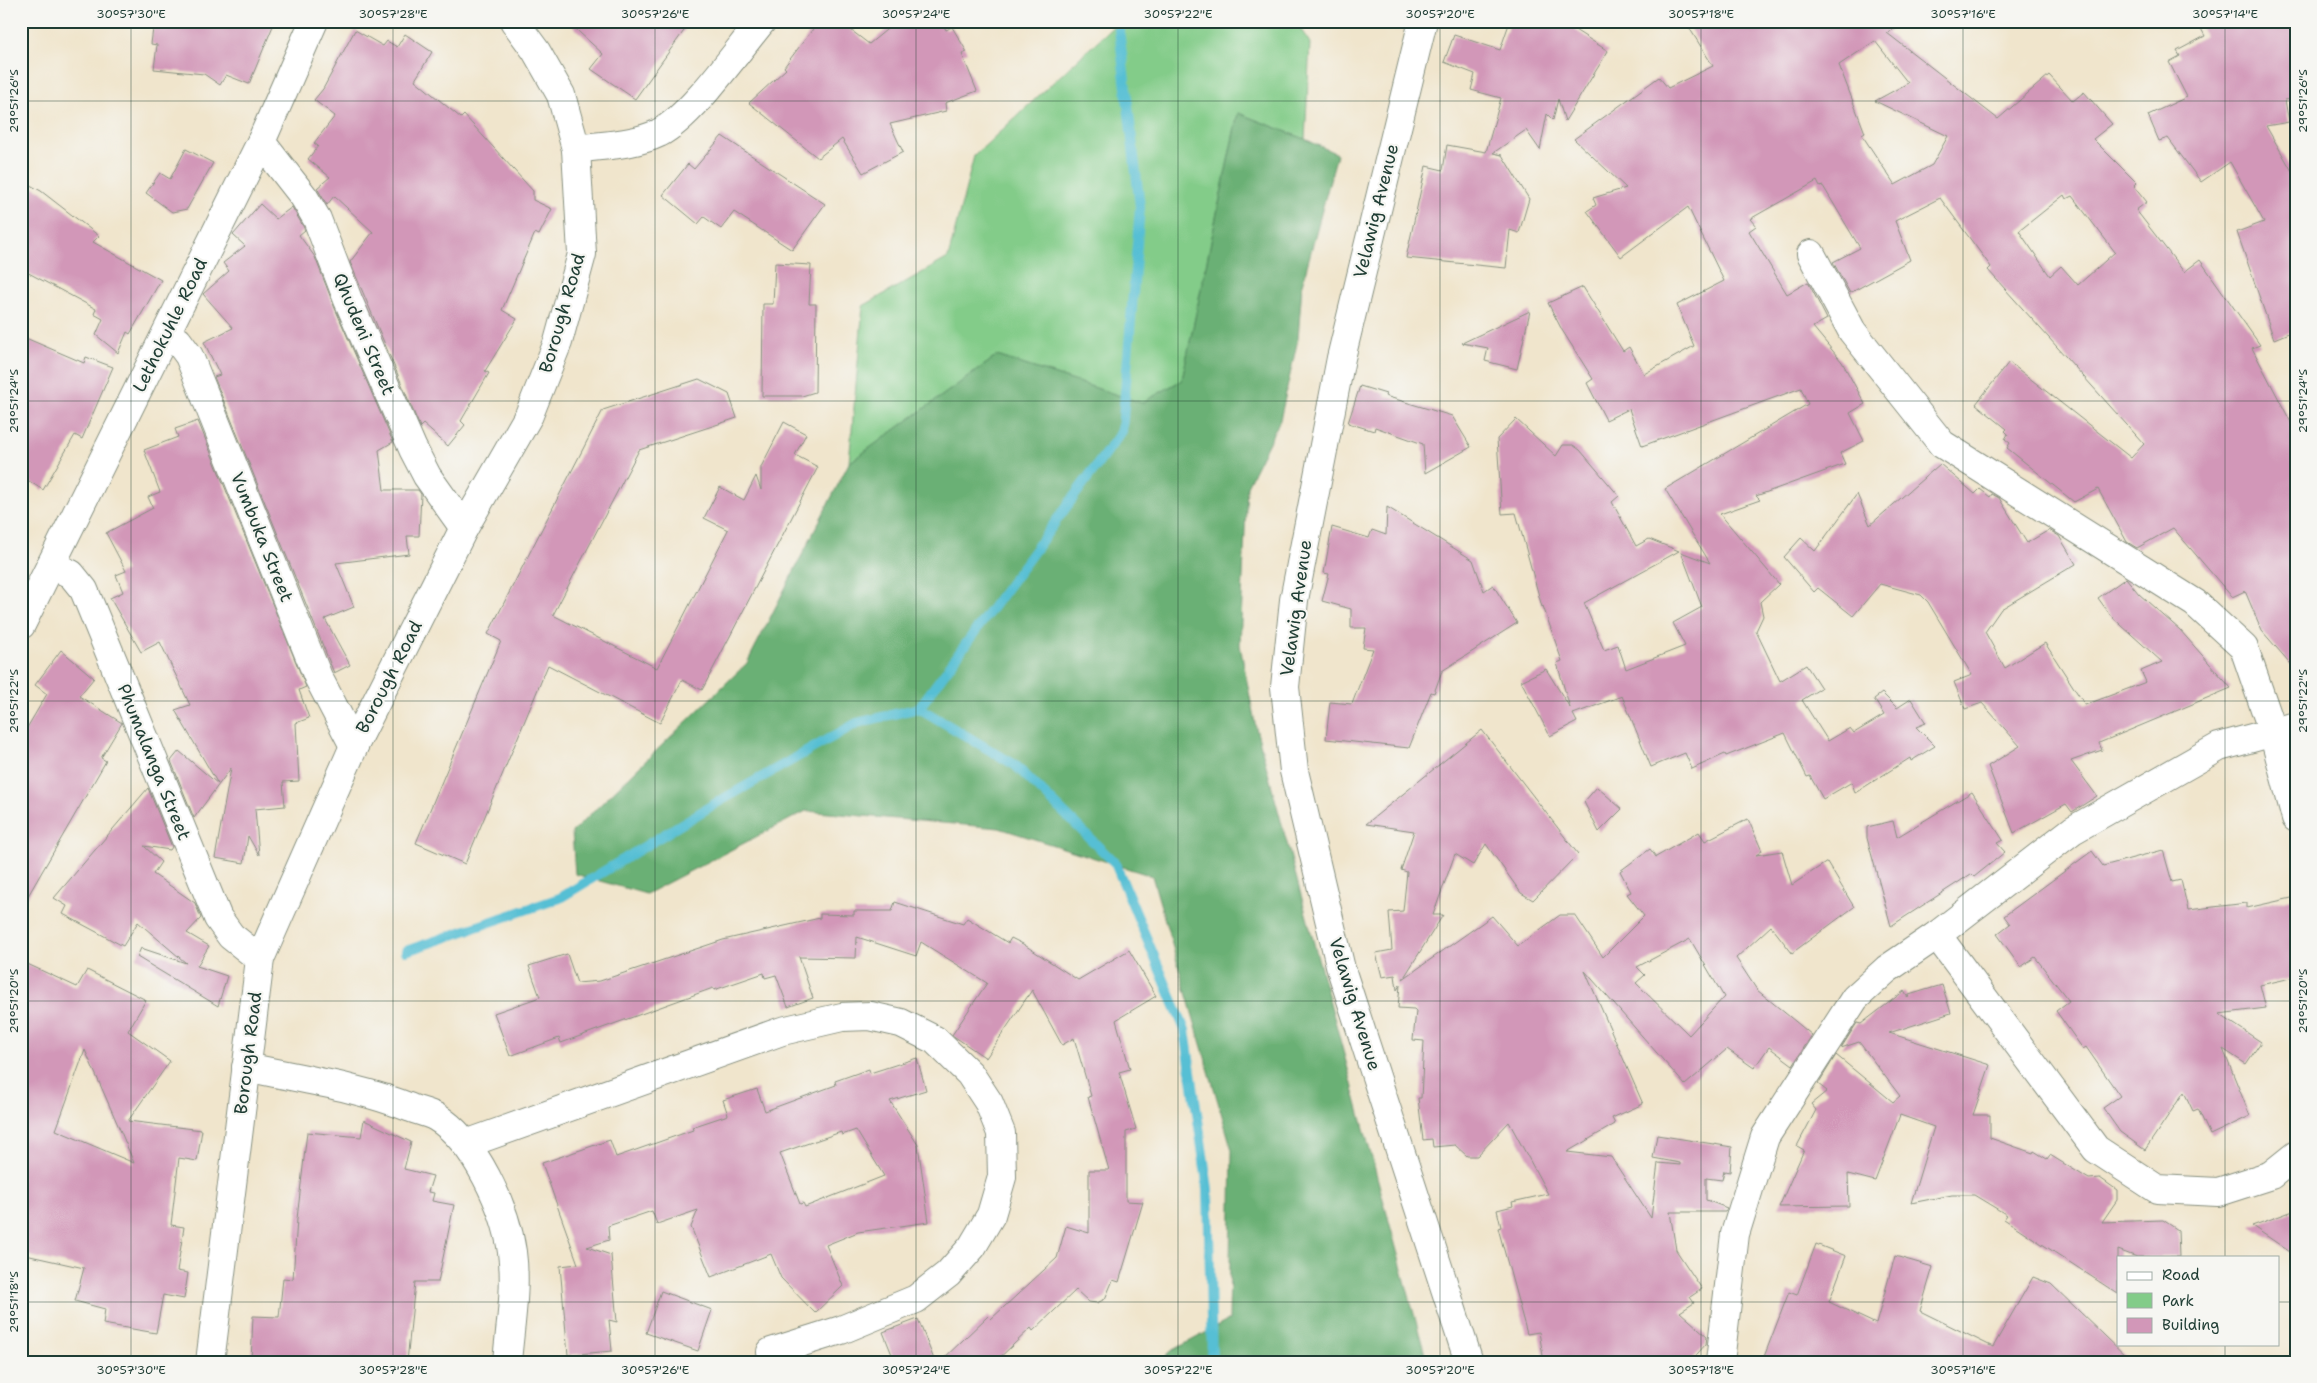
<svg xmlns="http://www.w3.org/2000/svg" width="2317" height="1383" font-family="'Shantell Sans',sans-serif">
<rect width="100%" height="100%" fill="#f6f6f2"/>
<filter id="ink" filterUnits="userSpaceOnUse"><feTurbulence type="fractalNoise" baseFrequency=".02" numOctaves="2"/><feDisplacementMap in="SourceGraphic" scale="10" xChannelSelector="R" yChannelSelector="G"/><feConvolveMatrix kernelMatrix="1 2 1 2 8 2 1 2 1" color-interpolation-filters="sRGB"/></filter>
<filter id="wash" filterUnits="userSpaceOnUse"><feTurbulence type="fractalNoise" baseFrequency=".0096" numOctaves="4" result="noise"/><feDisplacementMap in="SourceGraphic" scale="20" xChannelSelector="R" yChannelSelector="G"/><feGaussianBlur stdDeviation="1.12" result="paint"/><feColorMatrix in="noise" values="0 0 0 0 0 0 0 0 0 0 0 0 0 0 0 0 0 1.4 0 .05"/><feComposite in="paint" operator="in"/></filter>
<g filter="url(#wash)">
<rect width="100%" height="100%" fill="#f0e5cc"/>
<!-- green -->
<path fill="#83cc89" stroke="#51845e" d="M1119 21H1295L1310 43 1305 139 1238 113 1182 380 1142 403 997 356 849 463 863 306 948 258 974 156Z"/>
<!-- forest -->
<path fill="#6ab075" stroke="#447654" d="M1238 113 1305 139 1337 154 1302 285 1298 339 1280 420 1247 486 1240 645 1256 728 1427 1362H1161L1170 1352 1229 1320 1232 1150 1152 876 999 828 806 811 646 894 575 874 572 832 747 663 849 463 997 356 1142 403 1182 380Z"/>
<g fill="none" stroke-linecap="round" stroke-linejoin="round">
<!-- stream -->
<g stroke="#57bfd4" stroke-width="10">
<path d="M1118 21 1140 207 1122 431 919 708 1015 765 1115 863 1185 1030 1208 1189 1212 1361"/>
<path d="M406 951 560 898 711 806 857 723 919 708"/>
</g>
</g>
<g id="blocks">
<!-- building -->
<g fill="#d297b8" fill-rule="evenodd">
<path d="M154 21H275L249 84 226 75 220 85 204 74 154 69 157 45 151 44Z"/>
<path d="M567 21H691L635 99 591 69 603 54Z"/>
<path d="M819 21H839L869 44 897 21H941L946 30 952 27 967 52 962 54 977 91 945 103 946 111 890 124 903 152 863 173 842 139 818 158 749 103 786 69 784 67Z"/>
<path d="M1510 21H1578L1575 30 1608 51 1565 121 1558 99 1553 120 1547 114 1540 150 1526 130 1493 153 1502 155 1529 199 1519 233 1510 230 1506 268 1406 258 1426 166 1443 170 1447 145 1486 152 1501 98 1471 90 1475 74 1444 62 1454 35 1500 50Z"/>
<path d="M1685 21H1905L1887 33 1998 119 2049 75 2073 101 2084 92 2112 124 2093 139 2137 183 2134 186 2147 202 2136 210 2184 272 2200 260 2260 345 2252 348 2296 432V670L2262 631 2245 591 2232 597 2173 528 2137 548 2127 542 2098 489 2074 502 2007 448 2010 443 2005 439 2008 434 2005 431 2007 429 1976 404 2009 362 2131 458 2144 444 1988 270 1991 267 1940 198 1895 221 1910 260 1850 293 1833 262 1860 248 1823 186 1820 187 1817 181 1750 219 1756 226 1749 231 1787 294 1808 282 1827 319 1813 327 1842 362 1865 404 1850 413 1864 441 1840 453 1845 464 1756 496 1760 500 1720 514 1779 584 1760 602 1763 616 1756 631 1780 681 1806 665 1821 688 1802 700 1828 741 1850 728 1854 733 1884 715 1874 699 1882 693 1897 708 1911 699 1926 723 1916 727 1935 746 1911 761 1910 758 1855 793 1852 782 1823 799 1810 776 1807 777 1785 733 1726 756 1725 754 1692 769 1685 753 1651 767 1622 696 1573 714 1577 722 1550 736 1521 681 1546 669 1570 708 1557 663 1562 661 1543 606 1542 607 1516 513 1502 514 1497 439 1516 419 1556 456 1563 445H1573L1580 450 1619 496 1612 502 1636 546 1649 539 1679 551 1584 603 1604 650 1618 645 1626 669 1685 646 1673 623 1702 607 1681 552 1710 563 1665 489 1808 404 1801 388 1642 446 1629 409 1606 420 1587 383 1593 379 1562 330 1548 303 1583 287 1623 351 1629 347 1644 374 1694 346 1677 305 1724 281 1688 207 1621 257 1587 211 1596 205 1593 198 1626 188 1574 139 1659 77 1668 88 1713 66ZM1875 41 1908 83 1875 101 1948 136 1932 165 1895 185 1862 135 1865 133 1839 65ZM2064 195 2066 199 2072 196 2115 252 2078 285 2061 266 2050 276 2019 231Z"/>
<path d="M2197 21H2292L2296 99 2285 100 2289 122 2266 126 2296 178V330L2274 339 2237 232 2264 222 2230 162 2201 182 2168 138 2159 141 2148 115 2187 97 2169 62 2180 56 2177 51 2205 36Z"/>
<path d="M355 30 383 46 387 41 397 47 405 34 432 52 415 80 461 118 464 115 533 191V200L552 209 539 235 535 233 502 310 517 319 485 371 489 373 461 421 465 425 448 446 423 424 420 427 350 262 373 232 334 196 327 205 317 188 330 177 308 159 318 146 314 143 335 116 314 100 323 89Z"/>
<path d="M722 136 825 204 792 250 734 212 721 229 704 217 698 224 663 195 688 164 694 169Z"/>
<path d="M186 149 213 163 187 209 172 212 146 193 160 173 170 179Z"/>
<path d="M21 180 41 191 99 236 93 242 161 280 130 334 127 332 118 353 96 335 103 319 94 314 96 309 21 269Z"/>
<path d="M260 204 276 219 292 207 303 226 305 230 299 235 315 257 334 306 393 442 379 450 384 490H418L421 494 419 536H407L409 554 336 563 354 607 325 619 350 665 334 673 214 377 220 375 204 342 233 328 203 294 229 271 223 263 245 246 233 235Z"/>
<path d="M775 263 811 265 809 304H816L815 392 802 396H762L763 304H773Z"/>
<path d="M1530 311 1517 369 1485 361 1488 348 1462 343Z"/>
<path d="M21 336 84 363 86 357 113 367 82 439 75 435 43 490 21 476Z"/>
<path d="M699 379 729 394 737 418 639 450 553 615 657 668 728 530 704 518 720 487 744 500 756 476 761 490V467L784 422 806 434 795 455 818 467 702 690 682 680 660 723 548 665 465 864 416 843 501 641 488 634 603 410Z"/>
<path d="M1360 386 1386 394 1385 396 1452 416 1471 447 1425 473 1423 444 1375 427 1374 431 1348 423Z"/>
<path d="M198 421 306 687 299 690 309 718 296 723 299 781 283 782 285 806 255 809 259 855 248 836 244 863 215 858 231 768 194 818 171 761 179 751 218 784 175 710 190 705 160 642 141 652 110 598 123 592 116 575 126 571 106 533 153 508 148 497 160 492 144 450 178 437 175 429Z"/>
<path d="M1940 464 1975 494 1980 489 1990 497 1992 494 1999 498 2027 543 2049 530 2059 536 2076 564 2001 609 1985 632 2005 668 2045 643 2085 705 2146 682 2141 671 2162 662 2111 616 2098 598 2126 578 2139 594 2180 630 2231 688 2099 743 2102 750 2071 761 2097 796 2072 812 2066 804 2014 833 1988 766 2020 746 1982 703 1965 709 1954 682 1972 675 1928 602 1921 595 1880 584 1853 616 1818 588 1814 592 1784 557 1801 538 1815 551 1857 494 1870 525Z"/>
<path d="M1387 507 1473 560 1484 591 1493 585 1517 623 1442 671 1434 693 1431 692 1409 748 1326 739 1330 702 1352 704 1373 649 1363 648 1366 628H1351V609L1322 601 1329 574 1324 573 1332 527 1369 538 1372 530 1386 535Z"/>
<path d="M61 650 94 678 79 696 122 723 101 758 106 761 21 908V738L47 694 35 685Z"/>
<path d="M1482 730 1578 854 1533 900 1521 893 1486 844 1473 865 1455 854 1433 915H1443L1403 979 1492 916 1518 946 1560 915H1575L1603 957 1644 916 1627 894 1631 892 1620 871 1650 849 1656 857 1699 832 1705 841 1748 819 1762 851 1756 855 1782 851 1792 885 1827 862 1854 907 1792 953 1771 926 1736 958 1757 990 1812 1035 1793 1065 1769 1047 1754 1068 1727 1049 1685 1085 1585 971 1643 1104 1612 1118 1615 1124 1567 1152 1611 1157 1651 1218 1658 1163 1680 1165V1163L1653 1158 1657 1135 1732 1147 1730 1172 1724 1171 1722 1180 1706 1178V1200L1727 1208 1725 1212H1670L1676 1250 1702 1289 1690 1297 1694 1303 1680 1312 1707 1336 1706 1344 1690 1362H1544L1539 1332 1527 1334 1498 1228 1501 1227 1497 1210 1513 1206 1512 1202 1548 1194 1509 1122 1477 1156H1467L1455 1145 1433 1147 1432 1139 1423 1140 1418 1098H1421L1424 1041 1413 1040 1416 1011 1414 1009 1398 1008 1400 985 1397 990 1395 975 1382 977 1376 953 1392 950 1389 912 1403 911 1407 872 1401 870 1414 831 1366 824ZM1690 939 1724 997 1689 1035 1636 983 1645 975 1637 967Z"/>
<path d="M1597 787 1622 809 1599 832 1584 802Z"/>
<path d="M148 788 172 847 170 850 144 846 161 862 153 874 195 903 201 918 187 933 209 946 197 966 227 976 218 1006 137 957 141 948 186 963 138 922 123 946 63 914 67 906 54 898Z"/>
<path d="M1972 792 2003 840 1997 843 2005 852 1974 877 1971 874 1891 926 1867 838V827L1893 821 1897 837Z"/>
<path d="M2163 850 2172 882 2181 880 2188 910 2247 903V908L2296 897V977L2260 985 2266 1008 2219 1014 2261 1042 2246 1064 2223 1049 2250 1116 2210 1135 2198 1109 2193 1111 2184 1092 2145 1150 2120 1132 2103 1108 2120 1096 2086 1047 2083 1049 2056 1011 2069 1001 2035 957 2021 967 1997 934 2010 924 2004 916 2092 851 2103 866Z"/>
<path d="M895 902 963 924 967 918 1008 943 1011 938 1023 944 1078 980 1129 950 1156 996 1116 1020 1130 1069 1119 1072 1136 1129 1126 1132V1201L1143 1202 1119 1282 1113 1280 1105 1299 1097 1303 1089 1302 1076 1290 1033 1331 1031 1328 995 1362H940L988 1316 991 1319 1057 1258 1066 1226 1089 1233V1170H1109L1088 1097 1091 1096 1074 1038 1062 1045 1032 990 986 1058 952 1035 987 983 921 942 916 956 857 937 856 958 799 957 813 998 788 1007 776 975 765 978 764 973 714 990 713 988 561 1043 559 1038 510 1056 494 1013 540 997 529 966 567 954 577 983 600 981 723 940 820 918V914L854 915V911H892Z"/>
<path d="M21 961 77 987 87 970 146 1000 128 1031 170 1061 128 1121 202 1130 197 1161 179 1158 171 1225 184 1227 177 1271 188 1273 184 1299 163 1295 156 1333 103 1324 105 1309 75 1301 84 1268 21 1254ZM85 1050 121 1132 134 1163 56 1130Z"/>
<path d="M1942 985 1951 1013 1889 1033 1990 1065 1973 1115H1990V1138L2033 1153 2034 1151 2047 1159 2050 1155 2089 1179 2100 1178 2117 1190V1200L2102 1222 2163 1220 2178 1230 2179 1257H2137L2118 1250V1294L2004 1219 2007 1215 1974 1195H1952L1911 1203 1934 1127 1900 1115 1875 1181 1848 1174 1849 1206 1779 1207 1804 1150 1797 1146 1816 1110 1811 1104 1827 1091 1818 1084 1836 1055 1893 1102 1900 1096 1859 1042 1841 1048 1857 1023 1861 1024 1904 991 1908 998 1909 995Z"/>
<path d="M917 1058 926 1090 890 1101 918 1145 929 1222 858 1232 826 1245 843 1286 815 1313 781 1278 771 1254 711 1277 691 1227 698 1210 657 1224 652 1211 608 1226 609 1240 587 1247 611 1255 617 1322 609 1320 612 1351 568 1355 560 1266 578 1264 542 1163 610 1140 616 1157 693 1130 692 1127 728 1115 723 1100 757 1089 765 1111 836 1085 835 1081 869 1069 870 1073ZM856 1130 884 1176 805 1207 803 1203 800 1204 780 1153 841 1132 842 1135Z"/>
<path d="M364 1120 411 1142 404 1169 433 1176 428 1192 434 1193 432 1201 454 1205 438 1282H415L407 1362H251L253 1316 279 1317 283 1278 293 1279 297 1219 307 1132 361 1137Z"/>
<path d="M2296 1210V1256L2252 1226Z"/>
<path d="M1816 1244 1846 1256 1829 1302 1876 1324 1895 1256 1933 1267 1920 1311 1993 1347 2033 1277 2051 1284 2132 1362H1762L1789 1292 1797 1295Z"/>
<path d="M661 1291 712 1310 698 1351 646 1333Z"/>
<path d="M918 1319 935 1362H895L883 1332Z"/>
</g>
</g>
</g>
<g filter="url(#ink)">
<use href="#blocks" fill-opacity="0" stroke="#889180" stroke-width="1"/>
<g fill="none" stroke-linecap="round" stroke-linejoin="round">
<defs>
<g id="minor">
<path d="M1423 21 1341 358 1294 600 1285 687 1294 771 1341 969 1469 1362"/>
<path d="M261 142 304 197 317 219 348 300 413 449 427 476 464 528"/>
<path d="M576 149C603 145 634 145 659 133 692 116 736 52 762 21"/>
<path d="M1811 254 1852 331 1942 444 2195 603 2244 648 2273 732 2296 818"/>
<path d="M166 334 178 341 189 356 318 677 354 746"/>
<path d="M51 565 71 574 84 590 218 918 231 936 260 959"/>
<path d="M21 625 261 142 314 21"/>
<path d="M1937 935 2096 1149 2157 1189 2218 1192 2271 1175 2296 1155"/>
<path d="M246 1067C301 1079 359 1087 411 1108 419 1111 428 1113 436 1117 475 1140 506 1209 512 1252 517 1288 510 1326 507 1362"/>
<path d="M466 1144 782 1031 842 1017 870 1016 901 1023 935 1040 970 1074 989 1103 1001 1133 1002 1177 991 1215 972 1247 948 1274 916 1299 841 1330 771 1352"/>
<path d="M210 1362 260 959 354 746 464 528 529 415 558 342 582 254 576 149 561 95 536 51 514 21"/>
<path d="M1720 1362 1735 1234 1765 1137 1855 998 1887 969 1937 935 2073 830 2219 747 2296 726"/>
</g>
</defs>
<!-- minor casing -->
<use href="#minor" stroke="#889180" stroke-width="30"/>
<!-- minor -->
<use href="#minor" stroke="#fff" stroke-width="28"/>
</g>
</g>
<!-- ticks -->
<path fill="none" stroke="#1f3d34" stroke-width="1" stroke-opacity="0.45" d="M131 21V1362M393 21V1362M655 21V1362M916 21V1362M1178 21V1362M1440 21V1362M1701 21V1362M1963 21V1362M2225 21V1257M21 101H2296M21 401H2296M21 701H2296M21 1001H2296M21 1302H2118M2278 1302H2296M2225 1344V1362"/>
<g text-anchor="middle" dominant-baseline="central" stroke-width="4.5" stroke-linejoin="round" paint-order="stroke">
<!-- street labels -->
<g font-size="18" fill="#1f3d34" stroke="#f6f6f2">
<text transform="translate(1376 211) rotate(-76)">Velawig Avenue</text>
<text transform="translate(562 313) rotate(-74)">Borough Road</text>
<text transform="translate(170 325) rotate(-64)">Lethokuhle Road</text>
<text transform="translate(364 334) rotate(67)">Qhudeni Street</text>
<text transform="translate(262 537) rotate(68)">Vumbuka Street</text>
<text transform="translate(1296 608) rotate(-82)">Velawig Avenue</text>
<text transform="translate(389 677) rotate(-63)">Borough Road</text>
<text transform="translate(154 762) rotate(68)">Phumalanga Street</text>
<text transform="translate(1355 1004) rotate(73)">Velawig Avenue</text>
<text transform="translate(248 1053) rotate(-83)">Borough Road</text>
</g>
</g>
<!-- margin -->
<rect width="2317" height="1383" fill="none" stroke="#f6f6f2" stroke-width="55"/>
<!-- legend -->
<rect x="2117" y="1256" width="162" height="90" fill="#f6f6f2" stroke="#a0aca6"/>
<rect x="2127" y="1272" width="25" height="8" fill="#ffffff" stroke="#a0aca6"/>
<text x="2162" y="1280" font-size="15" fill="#1f3d34">Road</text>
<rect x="2127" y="1293" width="25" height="15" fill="#83cc89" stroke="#a0aca6"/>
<text x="2162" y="1306" font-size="15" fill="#1f3d34">Park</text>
<rect x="2127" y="1318" width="25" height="15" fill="#d297b8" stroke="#a0aca6"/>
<text x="2162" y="1330" font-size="15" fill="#1f3d34">Building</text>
<rect x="28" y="28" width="2262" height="1328" fill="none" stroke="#1f3d34" stroke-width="2"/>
<g font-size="12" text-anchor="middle" fill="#1f3d34">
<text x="131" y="18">30°57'30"E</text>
<text x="393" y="18">30°57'28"E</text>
<text x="655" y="18">30°57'26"E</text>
<text x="916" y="18">30°57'24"E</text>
<text x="1178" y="18">30°57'22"E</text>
<text x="1440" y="18">30°57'20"E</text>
<text x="1701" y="18">30°57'18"E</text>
<text x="1963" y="18">30°57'16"E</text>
<text x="2225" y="18">30°57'14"E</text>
<text transform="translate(2303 101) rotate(-90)" y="4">29°51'26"S</text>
<text transform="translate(14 101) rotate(-90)" y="4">29°51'26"S</text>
<text transform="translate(2303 401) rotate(-90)" y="4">29°51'24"S</text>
<text transform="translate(14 401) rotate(-90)" y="4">29°51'24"S</text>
<text transform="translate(2303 701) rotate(-90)" y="4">29°51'22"S</text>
<text transform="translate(14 701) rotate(-90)" y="4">29°51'22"S</text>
<text transform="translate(2303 1001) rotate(-90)" y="4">29°51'20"S</text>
<text transform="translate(14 1001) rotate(-90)" y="4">29°51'20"S</text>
<text transform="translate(14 1302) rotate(-90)" y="4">29°51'18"S</text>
<text x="131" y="1374">30°57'30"E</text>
<text x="393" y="1374">30°57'28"E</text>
<text x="655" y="1374">30°57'26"E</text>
<text x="916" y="1374">30°57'24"E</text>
<text x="1178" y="1374">30°57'22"E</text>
<text x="1440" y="1374">30°57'20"E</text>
<text x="1701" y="1374">30°57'18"E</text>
<text x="1963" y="1374">30°57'16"E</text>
</g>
</svg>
